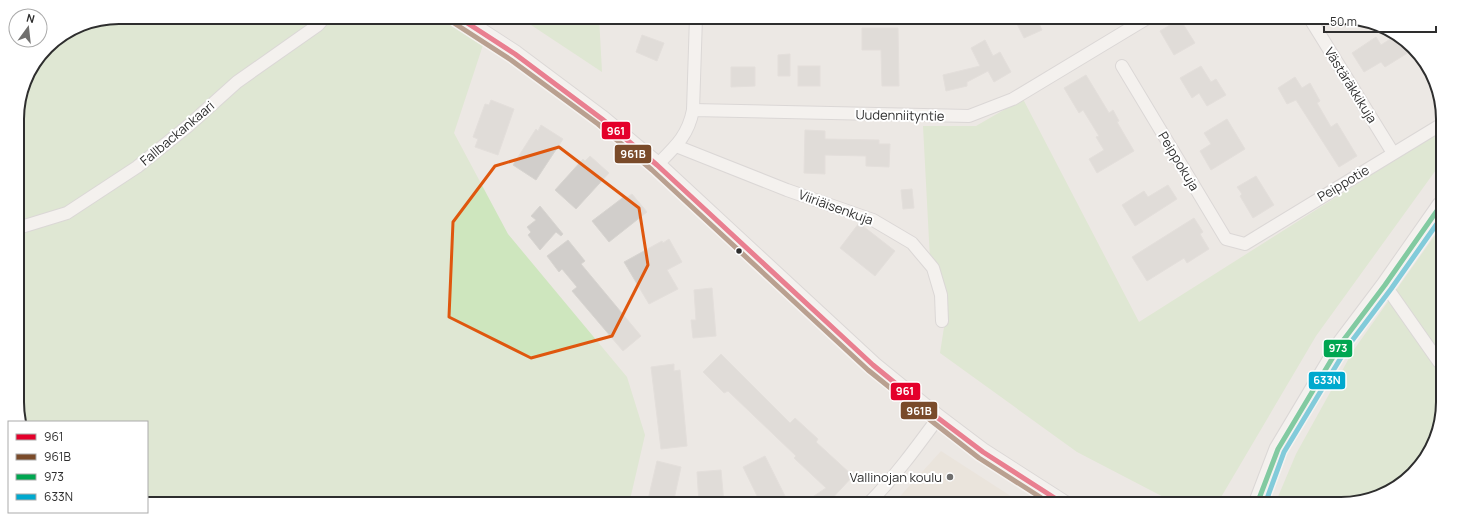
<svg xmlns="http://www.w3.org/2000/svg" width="1460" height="521" font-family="Manrope,sans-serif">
<rect width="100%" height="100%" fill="#ece8e4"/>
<!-- education -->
<path fill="#e6e0d3" d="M941 451 1023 504H893Z"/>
<!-- green -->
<g fill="#cee6be">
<path d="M119 17H437L483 45 454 133 508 234 627 377 645 435 629 504H147V422H19L17 112 28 73 51 42 80 25Z"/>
<path d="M519 17H599L602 72Z"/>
<path d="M1023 99 1139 322 1442 130 1441 163 1316 336 1217 504H1177L1077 452 940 353 945 321 930 259 923 126H976Z"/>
<path d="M1440 228 1438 435 1403 483 1348 504H1275L1296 454 1353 351Z"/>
</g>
<!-- building -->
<g fill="#d1cecb" stroke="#d7d4d0">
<path d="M1026 17H1036L1042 30 1024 38 1016 22Z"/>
<path d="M1180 19 1195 43 1174 55 1160 31Z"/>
<path d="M862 28H898L899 86H882L881 50H862Z"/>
<path d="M642 35 664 43 657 61 636 52Z"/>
<path d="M1395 36 1414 49 1385 67 1381 62 1364 72 1352 53 1376 37 1381 45Z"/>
<path d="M985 40 993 56 1000 52 1011 72 994 82 988 71 967 82V86L946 91 943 75 980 66 971 48Z"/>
<path d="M790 54V76H778V55Z"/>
<rect x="798" y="66" width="22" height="20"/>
<path d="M1201 66 1211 82 1216 79 1226 95 1207 106 1199 93 1192 98 1180 78Z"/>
<path d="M731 67H755V86L731 87Z"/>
<path d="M1086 75 1109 113 1113 110 1119 121 1117 122 1134 151 1097 173 1089 159 1104 150 1096 137 1099 136 1083 110 1079 113 1064 88Z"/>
<path d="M1295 77 1302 88 1310 83 1320 101 1317 103 1331 127 1337 123 1357 156 1339 167 1296 100 1287 104 1278 88Z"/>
<path d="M491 100 514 109 498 155 475 147 478 139 473 137 485 104 489 105Z"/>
<path d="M1227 119 1245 149 1211 170 1200 151 1211 144 1204 133Z"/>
<path d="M541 125 563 139 536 180 513 165 536 129 538 131Z"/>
<path d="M805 130 825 131V139L879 140V144H890L889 167 866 166V156L825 155V174L804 173Z"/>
<path d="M590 156 609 173 576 209 555 190 583 159 585 161Z"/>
<path d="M1256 176 1274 205 1253 218 1240 196 1242 194 1237 187Z"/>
<path d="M1168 185 1177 199 1135 226 1122 205 1144 191 1148 197Z"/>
<path d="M912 189 914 208 903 209 901 190Z"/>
<path d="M632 194 647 212 609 242 592 221 625 196 626 198Z"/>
<path d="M540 206 563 234 561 236 556 232 540 250 528 235 531 232 527 227 536 220 531 216Z"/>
<path d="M1194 218 1203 232 1200 234 1209 249 1187 263 1184 258 1147 281 1132 257Z"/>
<path d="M859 223 895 251 875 276 840 248Z"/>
<path d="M669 239 682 262 667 270 678 289 649 304 624 262 662 241 663 243Z"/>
<path d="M568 240 585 261 581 264 641 336 623 351 572 291 577 287 562 269 559 272 547 256Z"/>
<path d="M712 288 716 336 693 338 691 320H696L694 290Z"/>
<path d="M721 354 790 423 795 418 818 439 816 442 853 476 827 504H802L826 488 794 458 796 456 728 391 724 393 703 372Z"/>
<path d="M674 364V371L680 370 687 446 661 449 651 367Z"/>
<path d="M765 456 789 504H761L743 467Z"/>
<path d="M657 461 681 467 673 504H647Z"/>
<path d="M721 470 724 504H699L697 472Z"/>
</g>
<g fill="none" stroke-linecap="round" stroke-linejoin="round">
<defs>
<g id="street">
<path d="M1309 17 1393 153"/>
<path d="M1122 66 1226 239 1245 244 1442 124"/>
<path d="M693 110 696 17"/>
<path d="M676 146 787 190 873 220 912 243 933 268 941 295 942 321"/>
<path d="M657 165C675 147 688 136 693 110L969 116 1013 99 1149 17"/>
<path d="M18 228 67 213 137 167 188 126 237 82 318 25 325 17"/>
<path d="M1385 285 1439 362"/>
<path d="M868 504C894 478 916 448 938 418"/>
</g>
<g id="secondary">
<path d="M458 17 515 54 602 119 657 165 873 365 938 418 983 452 1064 504"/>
<path d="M1257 504 1278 449 1342 342 1385 285 1441 205"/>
</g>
</defs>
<!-- street casing -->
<use href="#street" stroke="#c5c4c5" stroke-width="14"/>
<!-- secondary casing -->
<use href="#secondary" stroke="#c5c4c5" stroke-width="19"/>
<!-- street -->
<use href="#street" stroke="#fcfcfb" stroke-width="12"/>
<!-- secondary -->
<use href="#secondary" stroke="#fcfcfb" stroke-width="17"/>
<defs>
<path id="bus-1" d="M458 17 515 54 602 119 657 165 873 365 938 418 983 452 1064 504"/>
<path id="bus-2" d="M454 23 511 60 598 124 652 170 868 370 934 423 979 458 1051 504"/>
<path id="bus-3" d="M1257 504 1278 449 1342 342 1385 285 1441 205"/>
<path id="bus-4" d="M1265 504 1284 452 1348 346 1391 289 1441 218"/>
</defs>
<!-- bus-1 casing -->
<use href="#bus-1" stroke="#fff" stroke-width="8"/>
<!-- bus-2 casing -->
<use href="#bus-2" stroke="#fff" stroke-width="8"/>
<!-- bus-3 casing -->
<use href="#bus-3" stroke="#fff" stroke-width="8"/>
<!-- bus-4 casing -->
<use href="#bus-4" stroke="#fff" stroke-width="8"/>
<!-- bus-1 -->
<use href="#bus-1" stroke="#e4002b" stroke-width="5"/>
<!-- bus-2 -->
<use href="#bus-2" stroke="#7a4b2a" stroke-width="5"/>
<!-- bus-3 -->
<use href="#bus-3" stroke="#00a651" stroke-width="5"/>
<!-- bus-4 -->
<use href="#bus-4" stroke="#00a9ce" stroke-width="5"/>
</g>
<!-- marked area -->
<path d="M0 0H1460V521H0ZM559 147 639 208 648 265 612 336 531 358 449 317 453 222 495 166Z" fill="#ece8e4" fill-opacity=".55" fill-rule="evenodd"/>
<path fill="none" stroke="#df570e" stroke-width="3" stroke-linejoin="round" d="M559 147 639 208 648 265 612 336 531 358 449 317 453 222 495 166Z"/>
<!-- markers -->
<circle fill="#2e2e2e" stroke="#fff" stroke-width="1.5" cx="739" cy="251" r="3.5"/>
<circle fill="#706f6e" stroke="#fff" stroke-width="1.5" cx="950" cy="477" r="4"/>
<g text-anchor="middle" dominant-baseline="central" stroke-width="4" stroke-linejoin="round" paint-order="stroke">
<!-- street labels -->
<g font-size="13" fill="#2e2e2e" stroke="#fff">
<text transform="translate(1351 85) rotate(58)">Västäräkkikuja</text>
<text transform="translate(900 115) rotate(1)">Uudenniityntie</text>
<text transform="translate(177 133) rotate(-40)">Fallbackankaari</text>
<text transform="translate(1179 161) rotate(59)">Peippokuja</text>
<text transform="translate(1343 183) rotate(-31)">Peippotie</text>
<text transform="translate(836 207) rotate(20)">Viiriäisenkuja</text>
</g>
<!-- poi labels -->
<g font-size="13" fill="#2e2e2e" stroke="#fff" text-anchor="end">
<text x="942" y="477">Vallinojan koulu</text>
</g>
</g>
<!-- crop -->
<path d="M0 0H1460V521H0ZM119 24H1341A95 95 0 0 1 1436 119V402A95 95 0 0 1 1341 497H119A95 95 0 0 1 24 402V119A95 95 0 0 1 119 24Z" fill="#fff" fill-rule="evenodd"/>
<path fill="none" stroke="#2e2e2e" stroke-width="2" d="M119 24H1341A95 95 0 0 1 1436 119V402A95 95 0 0 1 1341 497H119A95 95 0 0 1 24 402V119A95 95 0 0 1 119 24Z"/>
<g stroke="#fff" stroke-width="1.5">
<rect x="601" y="121" width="30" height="19" rx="4" fill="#e4002b"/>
<rect x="614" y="144" width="38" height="20" rx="4" fill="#7a4b2a"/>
<rect x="1323" y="339" width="30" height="19" rx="4" fill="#00a651"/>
<rect x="1308" y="371" width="38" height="19" rx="4" fill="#00a9ce"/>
<rect x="890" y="382" width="31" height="19" rx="4" fill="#e4002b"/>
<rect x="900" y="401" width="38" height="19" rx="4" fill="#7a4b2a"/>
</g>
<g font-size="11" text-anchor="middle" font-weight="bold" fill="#fff">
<text x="616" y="135">961</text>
<text x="633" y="158">961B</text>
<text x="1338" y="352">973</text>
<text x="1327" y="384">633N</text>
<text x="905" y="395">961</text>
<text x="919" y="415">961B</text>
</g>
<!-- legend -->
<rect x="8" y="421" width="140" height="92" fill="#ffffff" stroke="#ababab"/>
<rect x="16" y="434" width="20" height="6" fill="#e4002b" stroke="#ababab"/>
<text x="44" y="441" font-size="12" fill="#2e2e2e">961</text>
<rect x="16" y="454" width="20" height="6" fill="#7a4b2a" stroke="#ababab"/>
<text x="44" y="461" font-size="12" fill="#2e2e2e">961B</text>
<rect x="16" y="474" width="20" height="6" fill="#00a651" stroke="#ababab"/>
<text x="44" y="481" font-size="12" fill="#2e2e2e">973</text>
<rect x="16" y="494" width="20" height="6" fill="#00a9ce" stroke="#ababab"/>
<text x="44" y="501" font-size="12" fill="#2e2e2e">633N</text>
<!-- north arrow -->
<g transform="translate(28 28) rotate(15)"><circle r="19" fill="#ffffff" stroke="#ababab"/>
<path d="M0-3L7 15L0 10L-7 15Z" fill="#706f6e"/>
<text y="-6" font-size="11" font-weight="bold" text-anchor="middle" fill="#2e2e2e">N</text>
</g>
<!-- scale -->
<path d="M1324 26v6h112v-6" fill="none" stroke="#2e2e2e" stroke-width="2"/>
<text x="1330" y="26" font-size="12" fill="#2e2e2e" stroke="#ffffff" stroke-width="3" paint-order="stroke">50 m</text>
</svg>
